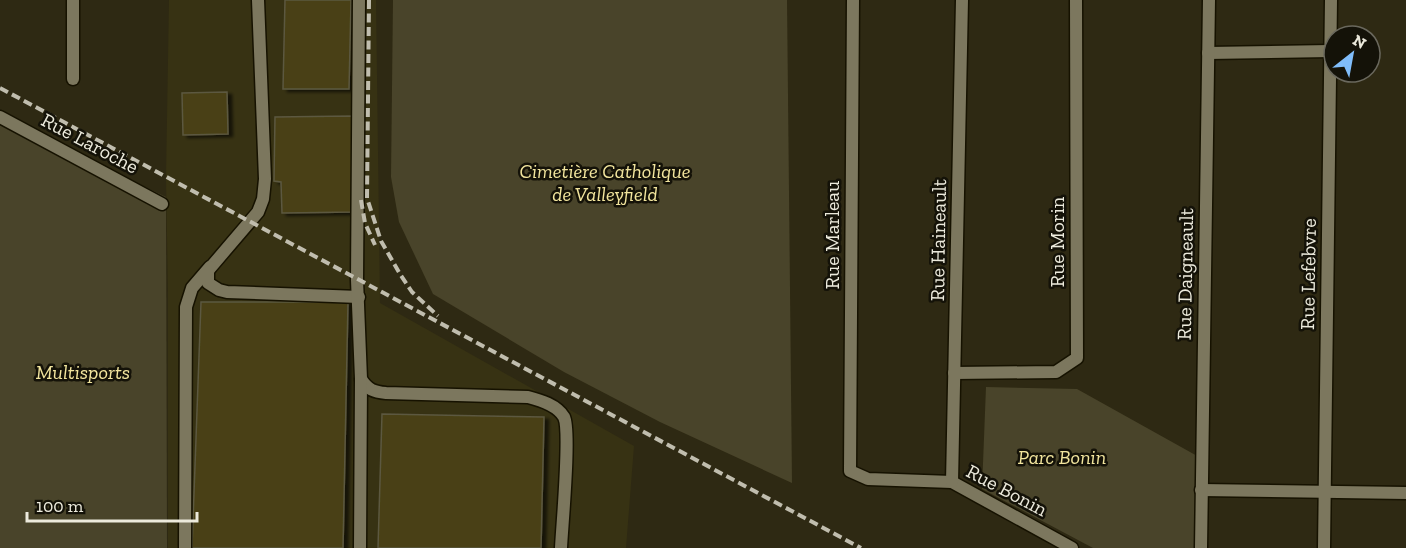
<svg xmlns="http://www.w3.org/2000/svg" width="1406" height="548" font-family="'Zilla Slab',serif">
<defs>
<filter id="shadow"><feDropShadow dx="4.5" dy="2.5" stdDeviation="1.5" flood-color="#0009"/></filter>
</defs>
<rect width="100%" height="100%" fill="#2e2913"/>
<!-- built -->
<path fill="#373213" d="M169 0H376L380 303 634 446 626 548H168V292L166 177Z"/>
<!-- green -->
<g fill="#49442a">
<path d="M393 0H787L792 483 660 422 564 372 433 294 399 222 391 177Z"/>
<path d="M0 116 166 197 167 548H0Z"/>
<path d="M986 387 1077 389 1199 457 1196 548H1093L982 489Z"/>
</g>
<!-- building -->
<g fill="#494115" stroke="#5c5840" stroke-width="1.5" filter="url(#shadow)">
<path d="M285 0H351L349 89H283Z"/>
<path d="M227 92 228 134 183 135 182 93Z"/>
<path d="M352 116 353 212 282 213 281 182 274 181 275 117Z"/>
<path d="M201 302H348L343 548H192Z"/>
<path d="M382 414 544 417 541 548H378Z"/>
</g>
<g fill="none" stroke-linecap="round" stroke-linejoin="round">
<defs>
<g id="minor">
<path d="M258 0 265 179 263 199 258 212 211 267 208 271V283L219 290 227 292 359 297"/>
<path d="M359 0 357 280 361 379C368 390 374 392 386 393L528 397C540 400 557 405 564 417 571 431 562 526 561 548"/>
<path d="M853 0 850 471 868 479 952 482 1072 548"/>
<path d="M1208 53 1330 51"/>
<path d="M73 79V0"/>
<path d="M0 117 162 204"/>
<path d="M954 373 1056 372 1077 358 1076 0"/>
<path d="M952 482 962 0"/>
<path d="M1201 490 1406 493"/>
<path d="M185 548 186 307 192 288 210 267"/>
<path d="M360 548 361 379"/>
<path d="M1201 548 1209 0"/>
<path d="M1324 548 1331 0"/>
</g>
</defs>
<!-- minor casing -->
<use href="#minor" stroke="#161200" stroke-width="15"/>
<!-- minor -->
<use href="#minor" stroke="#7c775e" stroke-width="12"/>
<!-- rail -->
<g stroke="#c0bdae" stroke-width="4" stroke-dasharray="9 4.5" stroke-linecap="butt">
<path d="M369 0 367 198 381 241 400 274 412 292 438 316"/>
<path d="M0 88 861 548"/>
<path d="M361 200 365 223 375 245"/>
</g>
</g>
<g text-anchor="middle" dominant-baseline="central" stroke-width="5" stroke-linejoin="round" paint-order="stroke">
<!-- street labels -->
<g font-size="20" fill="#eceadc" stroke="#141208">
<text transform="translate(90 143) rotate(28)">Rue Laroche</text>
<text transform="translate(832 235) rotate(-90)">Rue Marleau</text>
<text transform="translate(938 240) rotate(-89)">Rue Haineault</text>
<text transform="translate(1057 242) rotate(-90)">Rue Morin</text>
<text transform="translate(1185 274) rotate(-89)">Rue Daigneault</text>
<text transform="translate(1308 274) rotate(-89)">Rue Lefebvre</text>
<text transform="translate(1007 490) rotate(28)">Rue Bonin</text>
</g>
<!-- park labels -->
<g font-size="20" font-style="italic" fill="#f3e69e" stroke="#141208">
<text x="605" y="171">Cimetière Catholique<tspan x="605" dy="23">de Valleyfield</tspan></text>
<text x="83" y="372">Multisports</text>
<text x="1062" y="457">Parc Bonin</text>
</g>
</g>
<!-- north arrow -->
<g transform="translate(1352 54) rotate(31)"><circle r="28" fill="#141208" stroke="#6a685d" stroke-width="1.5"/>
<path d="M0-4.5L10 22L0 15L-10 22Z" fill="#80bdfa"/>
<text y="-9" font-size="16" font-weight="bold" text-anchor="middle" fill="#eceadc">N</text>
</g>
<!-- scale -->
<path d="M27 512v9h170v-9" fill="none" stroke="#eceadc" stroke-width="3"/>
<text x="36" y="512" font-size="18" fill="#eceadc" stroke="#141208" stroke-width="4.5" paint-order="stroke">100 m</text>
</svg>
